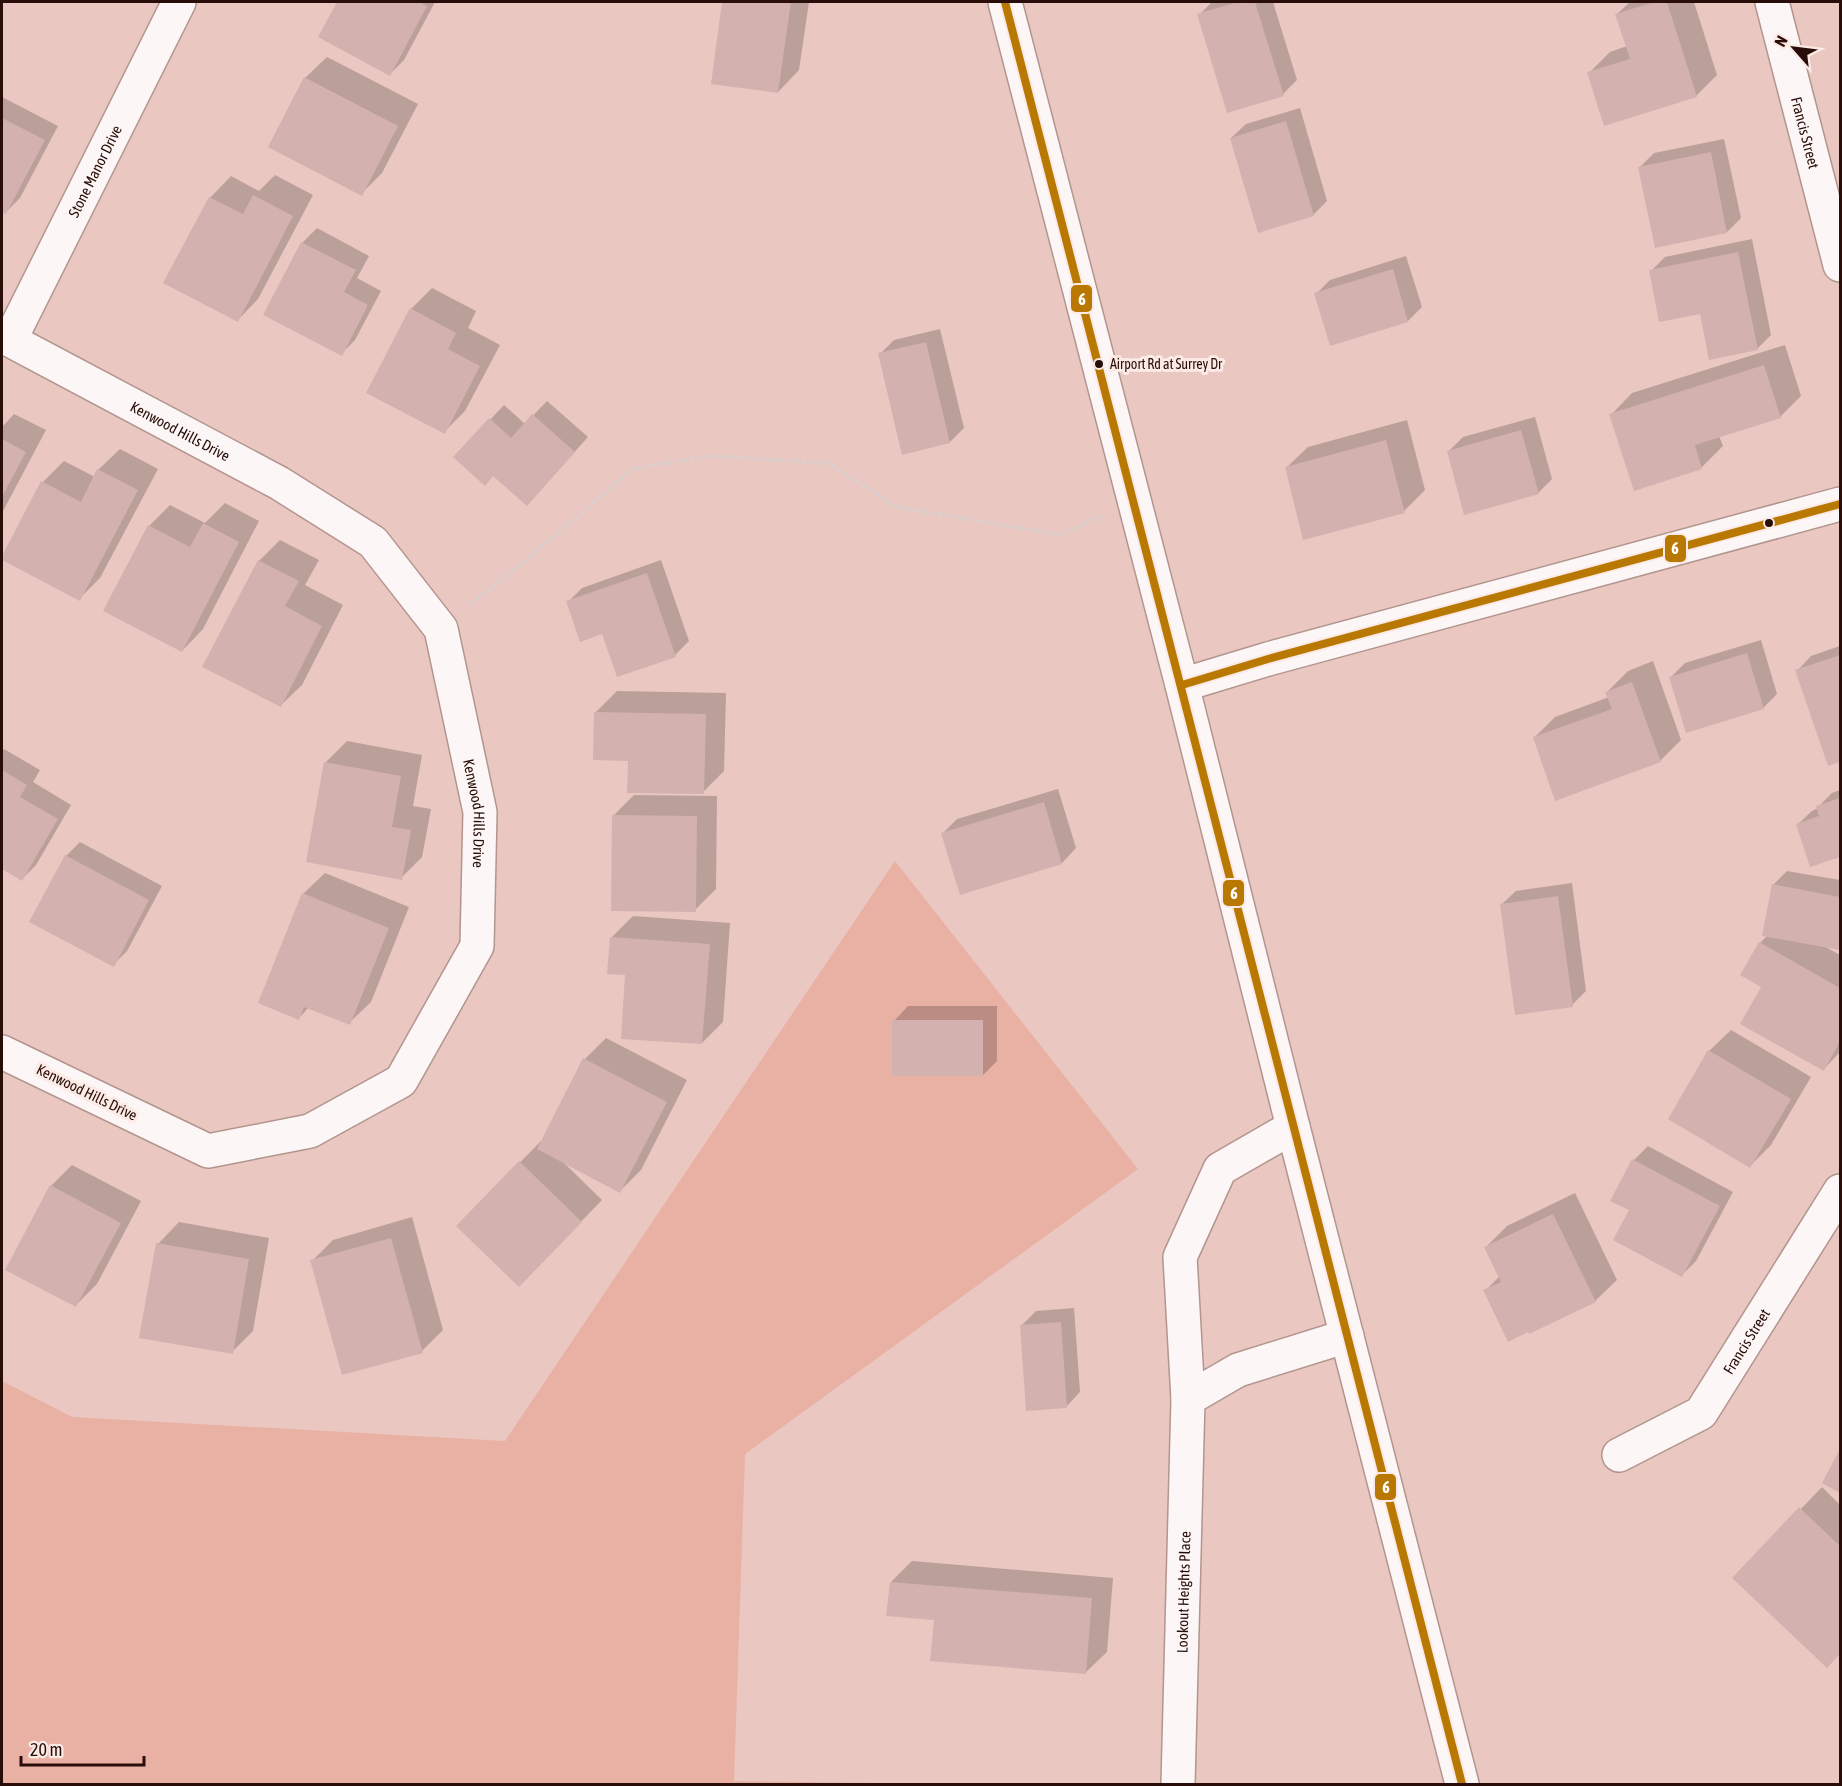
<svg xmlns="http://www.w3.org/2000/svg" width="1842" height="1786" font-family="'Asap Condensed',sans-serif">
<rect width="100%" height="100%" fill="#eac7c0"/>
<!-- green -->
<path fill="#e9b0a4" d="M895 861 1138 1169 745 1454 734 1781 952 1784H2V1381L72 1417 505 1441Z"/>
<!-- shadow -->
<g fill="#0003">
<path d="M339 2H435L404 60 390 74 320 37Z"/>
<path d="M724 2H809L799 70 778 92 712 83Z"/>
<path d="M1212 2H1273L1297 80 1283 94 1199 15Z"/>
<path d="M1630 2H1694L1717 75 1696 96 1589 73 1610 52 1627 46 1617 14Z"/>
<path d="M327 57 418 104 382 173 361 194 270 147 305 78Z"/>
<path d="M2 97 58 126 20 198 6 212 2 210Z"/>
<path d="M1300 108 1327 201 1313 215 1231 138 1246 124Z"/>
<path d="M1724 139 1741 218 1727 232 1640 167 1654 153Z"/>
<path d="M275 175 313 195 258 299 237 321 210 198 231 176 259 191Z"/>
<path d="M317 228 369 256 357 278 381 291 355 340 341 354 265 314 303 242Z"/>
<path d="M1752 239 1771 335 1757 349 1702 313 1651 271 1665 257Z"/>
<path d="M1406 256 1422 307 1408 321 1316 294 1330 280Z"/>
<path d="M432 288 476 311 468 328 500 345 465 411 444 432 411 309Z"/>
<path d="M940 329 964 428 950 442 880 354 894 340Z"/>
<path d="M1785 345 1801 396 1780 417 1719 436 1723 446 1702 467 1635 489 1611 415 1632 393Z"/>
<path d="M547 401 588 437 540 490 494 475 455 457 504 405 525 424Z"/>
<path d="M14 414 46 430 2 513V427Z"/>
<path d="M1535 417 1552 479 1538 493 1448 452 1463 437Z"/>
<path d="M1407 420 1425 490 1404 511 1286 468 1308 447Z"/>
<path d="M120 449 158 469 100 578 79 599 43 482 64 461 95 477 98 470Z"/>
<path d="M225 503 259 521 203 629 182 651 149 526 170 505 205 523Z"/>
<path d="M280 540 319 560 305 585 343 605 302 685 280 706 259 561Z"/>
<path d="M661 560 689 641 675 655 603 632 568 602 582 588Z"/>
<path d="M1761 640 1777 694 1763 708 1671 677 1685 663Z"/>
<path d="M1840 646V760L1829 764 1797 671 1811 656Z"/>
<path d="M1653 661 1681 740 1660 761 1534 738 1555 717 1609 697 1607 692 1628 671Z"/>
<path d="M617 691 726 693 724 771 703 792 630 760 596 712Z"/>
<path d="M347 741 422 755 413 806 431 809 422 857 401 878 326 762Z"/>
<path d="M4 749 40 770 33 782 71 805 36 865 22 879 2 868V751Z"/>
<path d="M1058 789 1076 848 1062 863 961 893 943 833 957 819Z"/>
<path d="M1840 790V855L1811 865 1797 825 1812 811 1818 808V807L1832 793Z"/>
<path d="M634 795 717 796 716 889 695 910 613 816Z"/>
<path d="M80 842 162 886 127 951 113 965 66 856Z"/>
<path d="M1787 871 1840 880V948L1824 946 1840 955V1052L1824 1069 1763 986 1760 943 1768 935 1773 885Z"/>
<path d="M325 873 409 907 371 1002 349 1023 309 1007 299 1018 303 894Z"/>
<path d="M1572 883 1586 991 1572 1005 1501 905 1516 891Z"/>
<path d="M633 916 730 923 723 1022 702 1043 627 974 612 937Z"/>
<path d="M908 1006H997V1061L983 1075 894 1021Z"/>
<path d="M1731 1030 1811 1077 1771 1145 1750 1166 1709 1051Z"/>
<path d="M606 1038 687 1080 641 1170 620 1191 563 1162 602 1200 540 1264 458 1226 541 1141 542 1142 585 1059Z"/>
<path d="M1648 1146 1733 1192 1696 1261 1682 1275 1631 1210 1634 1160Z"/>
<path d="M72 1165 141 1201 97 1284 76 1305 51 1186Z"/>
<path d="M1575 1193 1617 1280 1595 1301 1485 1291 1500 1276 1486 1247 1507 1226Z"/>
<path d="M412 1217 443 1330 422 1351 312 1261 333 1240Z"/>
<path d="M179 1222 269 1238 253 1331 232 1352 158 1244Z"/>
<path d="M1074 1308 1080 1392 1066 1407 1022 1325 1036 1311Z"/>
<path d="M1840 1452V1491L1824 1483Z"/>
<path d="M1822 1487 1840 1505V1653L1827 1666 1735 1578Z"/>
<path d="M912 1561 1113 1578 1107 1652 1085 1673 936 1618 891 1582Z"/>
</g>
<!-- building -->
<g fill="#d3b1af">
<path d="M337 2H419L427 6 390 76 318 37Z"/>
<path d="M722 2H791L778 93 711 84Z"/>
<path d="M1238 2H1255L1284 96 1227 113 1197 14Z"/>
<path d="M1655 2H1667L1697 97 1604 126 1587 72 1630 59 1615 14Z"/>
<path d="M304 77 398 126 362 196 268 147Z"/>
<path d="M2 118 45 140 6 214 2 212Z"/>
<path d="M1286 121 1314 216 1258 233 1230 138Z"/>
<path d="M1711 152 1727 233 1655 248 1638 167Z"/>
<path d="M253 195 293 216 238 322 163 283 209 197 243 214Z"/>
<path d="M301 242 356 270 344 292 368 305 342 356 263 315Z"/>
<path d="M1738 252 1758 350 1709 360 1700 314 1659 322 1649 270Z"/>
<path d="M1393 269 1408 322 1330 346 1314 293Z"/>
<path d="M410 308 456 333 448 349 480 366 445 434 366 393Z"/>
<path d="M926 342 950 443 902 455 878 353Z"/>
<path d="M1764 365 1781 418 1695 445 1702 469 1634 491 1609 414Z"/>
<path d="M532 414 575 452 527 506 493 476 485 486 453 457 489 418 511 438Z"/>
<path d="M1521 430 1539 494 1464 515 1447 451Z"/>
<path d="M2 439 26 452 2 497Z"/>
<path d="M1386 440 1405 513 1303 540 1285 467Z"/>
<path d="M97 469 138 490 80 601 2 560V556L41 481 81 502Z"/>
<path d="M203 523 239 542 182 652 103 611 148 525 190 547Z"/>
<path d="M258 560 299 581 285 606 322 626 281 707 202 667Z"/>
<path d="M647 573 676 657 617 677 602 634 580 642 566 601Z"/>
<path d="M1747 653 1764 709 1686 733 1669 677Z"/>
<path d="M1840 655V762L1828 766 1795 670Z"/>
<path d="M1632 682 1661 762 1555 801 1533 737 1612 709 1605 692Z"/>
<path d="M594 712 706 714 704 794 627 793 628 761 593 760Z"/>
<path d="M324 762 401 776 392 827 411 830 402 880 306 862Z"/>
<path d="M2 770 27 785 20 797 58 819 22 881 2 869Z"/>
<path d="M1840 798V857L1810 867 1796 824 1819 816 1816 806Z"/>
<path d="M1044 802 1062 864 960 895 941 833Z"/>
<path d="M612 815 697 816 696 912 611 911Z"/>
<path d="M65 855 149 900 114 967 29 922Z"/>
<path d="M1772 884 1840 897V950L1762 936Z"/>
<path d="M302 893 389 928 350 1025 304 1007 299 1020 258 1003Z"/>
<path d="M1558 896 1573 1007 1515 1015 1500 904Z"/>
<path d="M610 937 710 944 702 1044 621 1039 625 975 607 974Z"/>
<path d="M1759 942 1840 988V1041L1824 1071 1740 1024 1761 987 1740 975Z"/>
<rect x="892" y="1020" width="91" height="56"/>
<path d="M1708 1050 1791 1099 1750 1168 1668 1119Z"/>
<path d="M583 1058 667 1102 620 1193 537 1149Z"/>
<path d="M1632 1159 1720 1206 1682 1277 1613 1240 1629 1210 1610 1201Z"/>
<path d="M519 1161 582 1222 519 1287 456 1226Z"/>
<path d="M50 1185 121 1223 76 1307 5 1270Z"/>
<path d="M1553 1214 1596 1302 1529 1334 1528 1332 1508 1342 1483 1290 1501 1282 1484 1247Z"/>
<path d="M391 1238 423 1353 342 1375 310 1260Z"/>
<path d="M156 1243 249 1259 233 1354 139 1338Z"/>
<path d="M1061 1322 1067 1408 1026 1411 1020 1325Z"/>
<path d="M1840 1449V1493L1822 1483Z"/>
<path d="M1799 1507 1840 1546V1654L1827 1668 1732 1578Z"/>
<path d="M890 1582 1092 1598 1086 1674 930 1661 934 1620 886 1616Z"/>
</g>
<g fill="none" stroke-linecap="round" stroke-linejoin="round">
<defs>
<g id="minor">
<path id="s1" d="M1772 2 1840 265"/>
<path id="s2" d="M2 336 279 483 373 542 441 629 480 812 477 946 401 1081 310 1131 208 1151 2 1052"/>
<path id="s3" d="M10 340 179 2"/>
<path d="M1182 685 1268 659 1840 504"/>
<path d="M1188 1399 1238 1370 1347 1336"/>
<path id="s4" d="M1619 1455 1701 1413 1840 1191"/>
<path id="s5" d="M1178 1784 1188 1399 1180 1257 1220 1169 1293 1127"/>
</g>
<path id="secondary" d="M1005 2 1182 685 1293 1127 1462 1784"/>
</defs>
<!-- minor casing -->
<use href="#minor" stroke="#b2958f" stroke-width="36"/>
<!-- secondary casing -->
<use href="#secondary" stroke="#b2958f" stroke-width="36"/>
<!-- path -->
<path stroke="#dbd0cd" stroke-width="4" stroke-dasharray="4.5 3" stroke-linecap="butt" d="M470 605 556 535 632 469 709 456 829 463 897 507 1060 535 1101 516"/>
<!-- minor -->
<use href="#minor" stroke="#fcf7f6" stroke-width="33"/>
<!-- secondary -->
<use href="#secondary" stroke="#fcf7f6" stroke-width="33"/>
<defs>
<g id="bus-1">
<path d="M1005 2C1159 596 1309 1190 1462 1784"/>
<path d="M1182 685 1268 659 1840 504"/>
</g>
</defs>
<!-- bus-1 casing -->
<use href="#bus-1" stroke="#fbeae6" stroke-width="12"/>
<!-- bus-1 -->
<use href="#bus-1" stroke="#b97802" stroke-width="8"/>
</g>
<!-- markers -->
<g fill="#290d08" stroke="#fbeae6" stroke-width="2">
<circle cx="1099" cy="364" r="5"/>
<circle cx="1769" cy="523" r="5"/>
</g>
<g text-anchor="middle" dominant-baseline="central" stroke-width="6" stroke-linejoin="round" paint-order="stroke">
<!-- bus labels -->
<g font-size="14" fill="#290d08" stroke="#fbeae6" text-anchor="start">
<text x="1110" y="364">Airport Rd at Surrey Dr</text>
</g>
<!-- street labels -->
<g font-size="15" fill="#290d08" stroke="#fbeae6">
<text stroke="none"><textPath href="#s1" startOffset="135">Francis Street</textPath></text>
<text stroke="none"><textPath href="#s3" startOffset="189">Stone Manor Drive</textPath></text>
<text stroke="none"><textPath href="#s2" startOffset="202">Kenwood Hills Drive</textPath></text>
<text stroke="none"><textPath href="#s2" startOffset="723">Kenwood Hills Drive</textPath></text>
<text transform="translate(87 1092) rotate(26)">Kenwood Hills Drive</text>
<text stroke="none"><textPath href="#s4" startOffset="177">Francis Street</textPath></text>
<text stroke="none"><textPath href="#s5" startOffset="192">Lookout Heights Place</textPath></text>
</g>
</g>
<g stroke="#fbeae6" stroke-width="2">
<rect x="1070" y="284" width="23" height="29" rx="6" fill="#b97802"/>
<rect x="1664" y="534" width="23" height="29" rx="6" fill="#b97802"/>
<rect x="1222" y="879" width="23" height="28" rx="6" fill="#b97802"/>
<rect x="1374" y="1473" width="23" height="28" rx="6" fill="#b97802"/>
</g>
<g font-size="16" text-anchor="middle" font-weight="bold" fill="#fff">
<text x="1082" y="305">6</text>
<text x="1675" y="554">6</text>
<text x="1234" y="899">6</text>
<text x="1386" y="1493">6</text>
</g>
<!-- border -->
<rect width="1842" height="1786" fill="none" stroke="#290d08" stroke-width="6"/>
<!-- north arrow -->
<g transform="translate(1794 48) rotate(298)" stroke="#fbeae6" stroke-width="4.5" paint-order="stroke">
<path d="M0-4.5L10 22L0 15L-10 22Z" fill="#290d08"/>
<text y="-9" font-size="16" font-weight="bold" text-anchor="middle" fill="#290d08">N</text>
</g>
<!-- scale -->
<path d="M21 1756v9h123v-9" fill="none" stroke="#290d08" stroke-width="3"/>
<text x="30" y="1756" font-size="18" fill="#290d08" stroke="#fbeae6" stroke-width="4.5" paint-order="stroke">20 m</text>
</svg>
